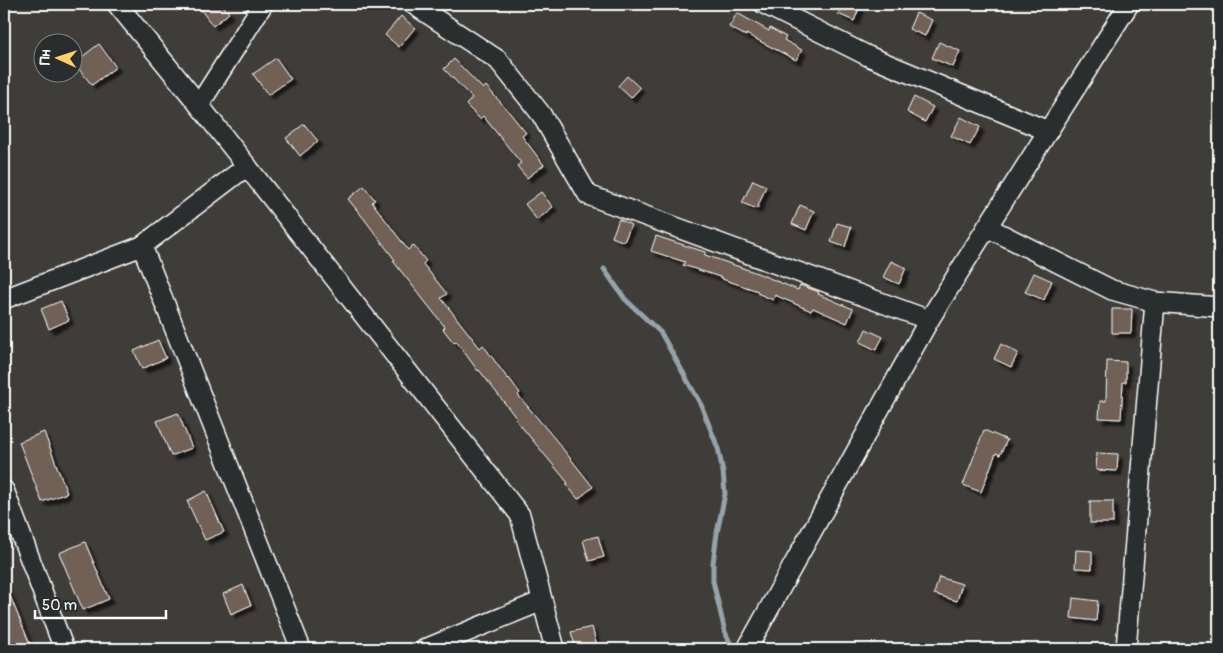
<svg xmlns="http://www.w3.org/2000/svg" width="1223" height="653" font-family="Pangolin,sans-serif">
<defs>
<filter id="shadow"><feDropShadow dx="4.5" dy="4.5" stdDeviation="1" flood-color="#0009"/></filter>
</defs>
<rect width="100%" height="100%" fill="#3f3d3a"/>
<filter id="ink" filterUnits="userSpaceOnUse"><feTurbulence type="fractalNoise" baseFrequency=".02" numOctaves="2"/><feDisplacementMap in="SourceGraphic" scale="10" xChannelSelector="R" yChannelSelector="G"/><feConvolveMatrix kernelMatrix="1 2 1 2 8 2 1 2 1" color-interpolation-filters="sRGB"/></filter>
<g filter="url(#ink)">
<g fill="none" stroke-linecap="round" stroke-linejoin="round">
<!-- stream -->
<path stroke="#95a3ab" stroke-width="5" d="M604 269 625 299 661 333 701 405 718 448 723 472 725 494 717 533 713 563V581L725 632 733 649"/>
</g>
<!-- building -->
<g fill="#6f6156" stroke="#fff" filter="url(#shadow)">
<path d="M209 4H222L229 13 213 26 201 10Z"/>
<path d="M842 4H861L854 21 838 14Z"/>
<path d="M737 13 769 31 770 28 786 37 784 40 802 50 796 60 746 34V36L729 27Z"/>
<path d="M916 13 932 20 925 36 909 29Z"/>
<path d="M401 16 415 28 399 47 385 35Z"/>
<path d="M939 42 960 51 953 67 932 58Z"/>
<path d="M99 44 116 67 92 85 74 63Z"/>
<path d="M276 58 291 79 268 95 253 74Z"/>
<path d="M454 59 483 89 486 86 509 112 526 133 522 136 544 165 527 178 517 166 521 163 483 116 480 119 466 105 472 98 444 69Z"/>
<path d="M627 76 640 88 631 98 618 86Z"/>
<path d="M914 97 933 107 925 122 907 112Z"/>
<path d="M961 117 980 127 970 145 951 136Z"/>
<path d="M304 124 318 141 300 156 286 138Z"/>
<path d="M753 180 766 186 757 209 742 203Z"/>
<path d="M364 186 375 200 372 202 408 250 413 245 426 261 423 264 447 294 441 298 480 348 483 345 508 379 509 378 520 393 518 395 555 439 593 487 578 499 566 484 568 483 516 420 517 419 479 370 478 371 456 341 454 343 443 329 445 327 393 261 395 260 365 220 348 199Z"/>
<path d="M541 192 553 207 537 220 525 204Z"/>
<path d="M800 205 814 211 806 230 792 224Z"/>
<path d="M619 219 631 225 624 242 612 237Z"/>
<path d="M837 223 851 227 845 247 831 242Z"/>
<path d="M656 236 705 252V255L757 273 798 290 800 285 819 292 818 294 853 309 847 323 813 308 811 311 775 295 773 300 757 293 758 291 722 279 723 278 683 265 685 262 651 251Z"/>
<path d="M891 261 906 268 899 284 883 277Z"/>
<path d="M1034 273 1052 281 1044 300 1025 292Z"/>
<path d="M61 301 69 320 49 329 41 309Z"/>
<path d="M1112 309H1132L1131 333H1112Z"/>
<path d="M866 329 883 337 876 350 860 342Z"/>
<path d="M158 340 166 358 142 369 134 351Z"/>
<path d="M1001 344 1018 353 1011 367 994 359Z"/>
<path d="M1107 361 1126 362V382H1123L1121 419 1099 418 1100 401H1106Z"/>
<path d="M178 413 192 448 171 456 157 421Z"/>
<path d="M984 430 1007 440 1000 455 996 453 981 492 963 485Z"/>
<path d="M44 432 67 493 42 502 19 442Z"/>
<path d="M1097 453 1118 454 1117 471 1096 470Z"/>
<path d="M206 491 224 532 205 540 187 501Z"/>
<rect x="1090" y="501" width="23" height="22"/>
<path d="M598 536 604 557 589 561 583 540Z"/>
<path d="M85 542 109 599 83 610 59 553Z"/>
<path d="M1076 550 1092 551V569L1075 568Z"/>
<path d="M939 577 962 584 957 601 934 594Z"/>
<path d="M4 581 22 625 32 649H4Z"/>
<path d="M243 585 251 605 231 614 223 594Z"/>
<path d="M1073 598 1098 601 1096 621 1071 618Z"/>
<path d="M592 627 597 646 586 649H576L571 632Z"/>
</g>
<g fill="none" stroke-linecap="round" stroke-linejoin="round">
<defs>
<g id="minor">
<path d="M117 4 199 105 520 515 555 649"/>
<path d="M413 4 498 60 541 114 588 195 929 320"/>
<path d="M764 4 868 56 1048 131"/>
<path d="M199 105 263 4"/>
<path d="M987 227 1112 290 1155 302 1219 307"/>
<path d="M142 246 301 649"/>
<path d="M4 299 142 246 247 166"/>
<path d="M4 490 64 649"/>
<path d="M425 649 542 601"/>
<path d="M754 649 749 645 929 320 987 227 1129 4"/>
<path d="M1126 649 1155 302"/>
</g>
</defs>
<!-- minor casing -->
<use href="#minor" stroke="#fff" stroke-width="22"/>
<!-- minor -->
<use href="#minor" stroke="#2a2d2e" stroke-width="19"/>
</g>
</g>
<!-- margin -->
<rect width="1223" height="653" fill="none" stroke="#2a2d2e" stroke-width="20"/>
<rect x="10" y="10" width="1203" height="633" fill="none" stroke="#fff" stroke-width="2" filter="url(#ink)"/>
<!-- north arrow -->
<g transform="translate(58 58) rotate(273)"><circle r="24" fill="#2a2d2e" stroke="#7f8182"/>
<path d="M0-4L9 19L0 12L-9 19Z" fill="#ffd166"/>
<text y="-8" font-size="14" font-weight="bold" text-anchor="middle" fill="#ffffff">Пн</text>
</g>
<!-- scale -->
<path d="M35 610v8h131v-8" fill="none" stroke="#ffffff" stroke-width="2.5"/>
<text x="42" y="610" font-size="15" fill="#ffffff" stroke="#2a2d2e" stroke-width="4" paint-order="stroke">50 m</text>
</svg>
